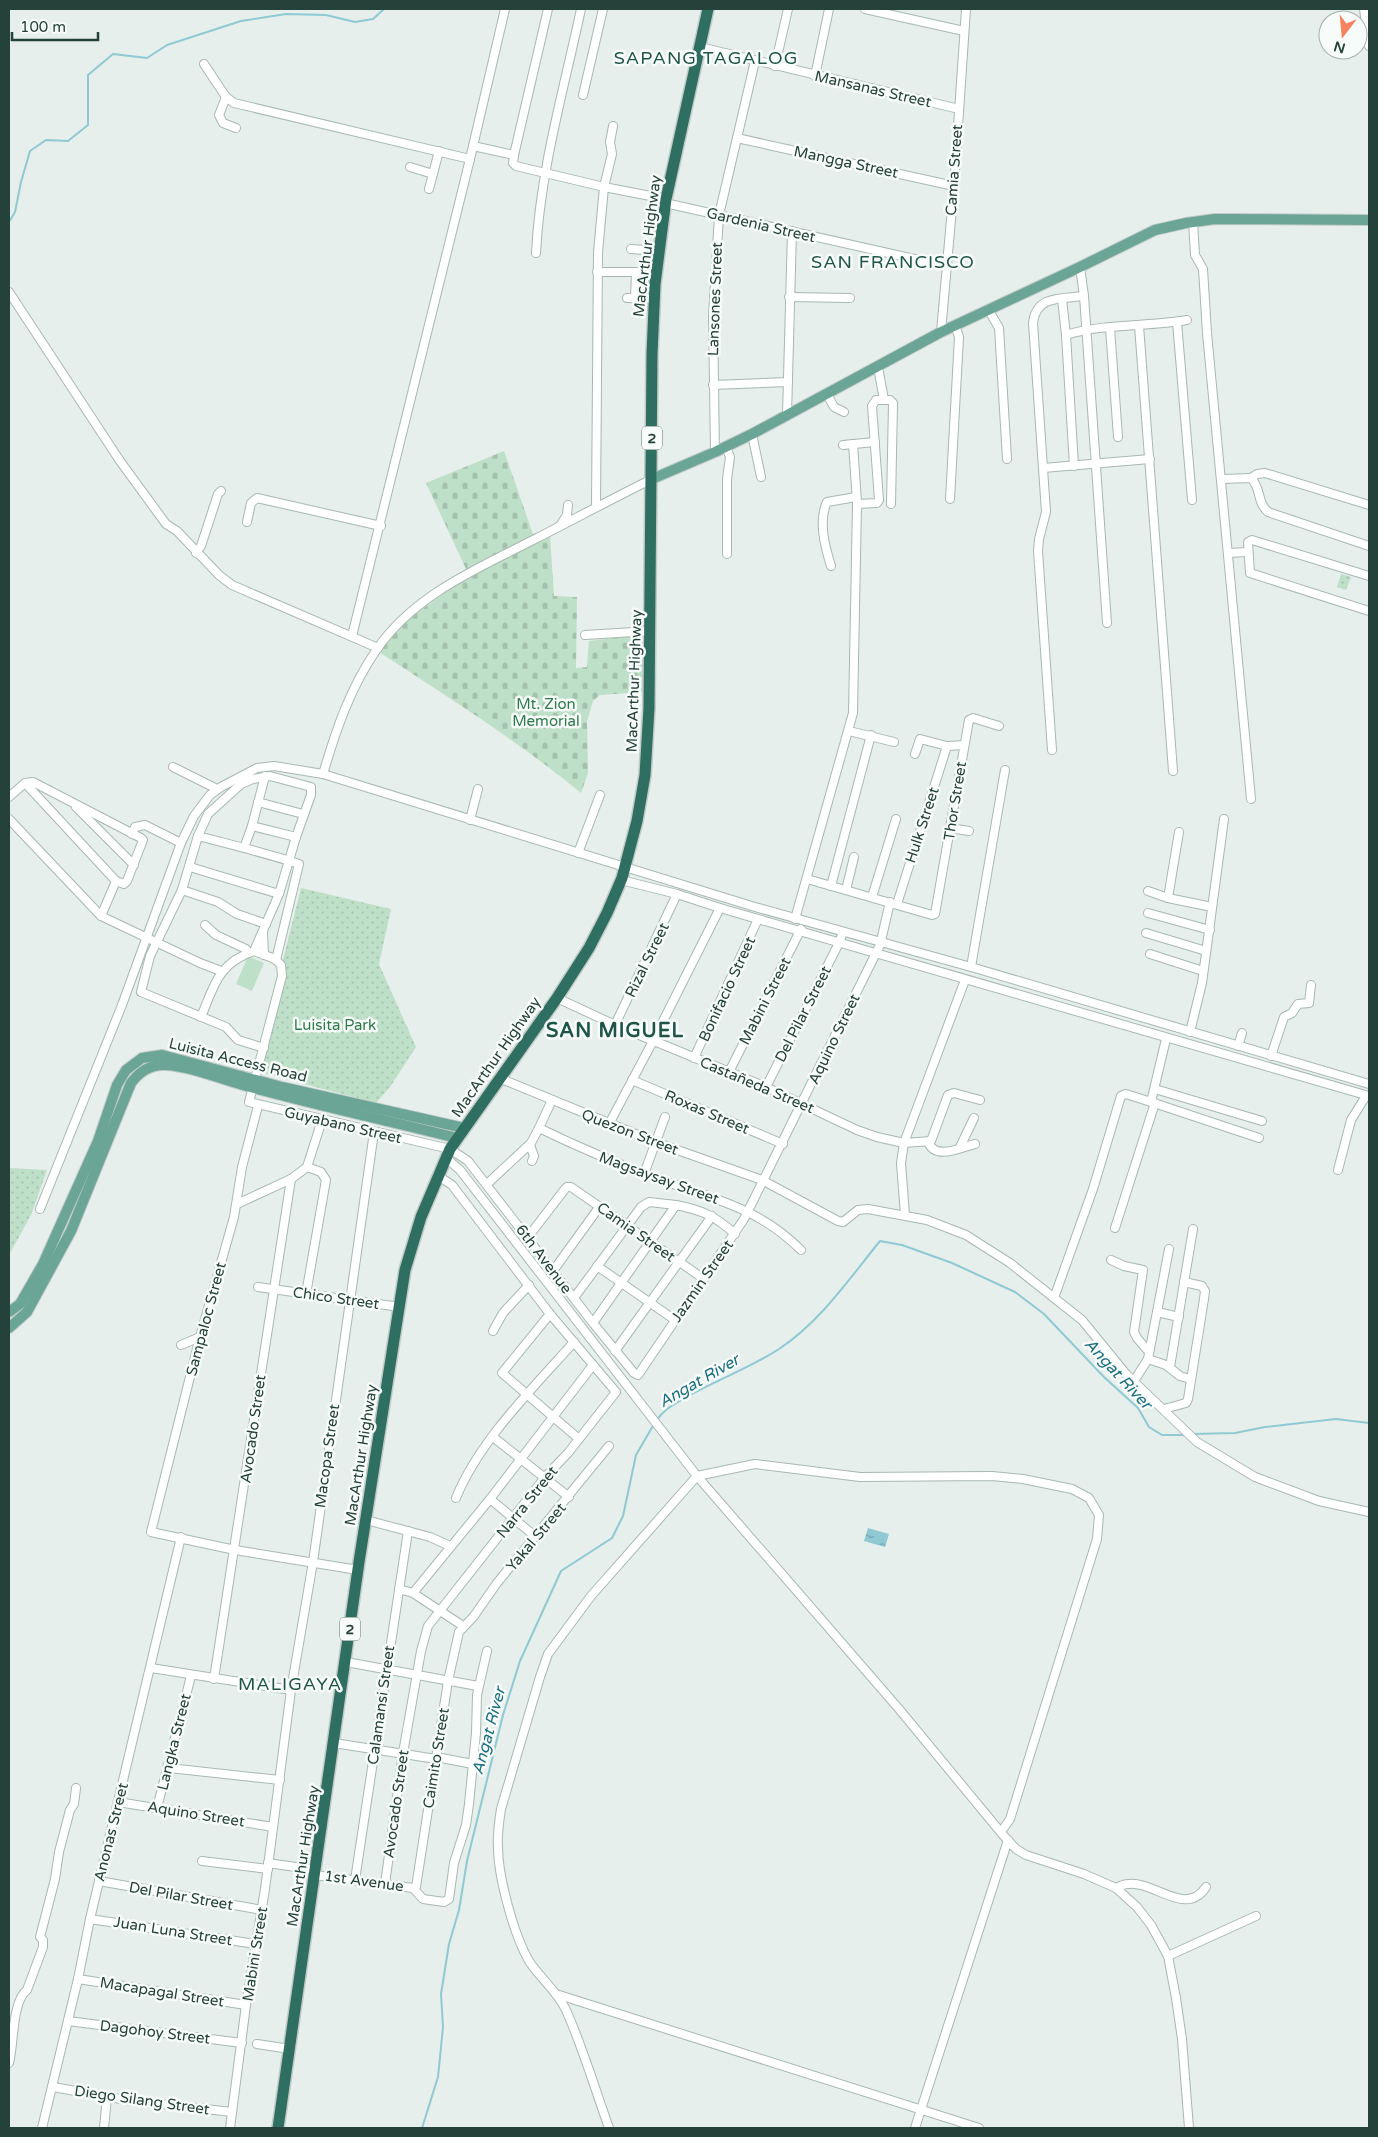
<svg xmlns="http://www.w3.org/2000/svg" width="1378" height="2137" font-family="'Varela Round',sans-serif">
<defs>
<pattern id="cemetery-stones" width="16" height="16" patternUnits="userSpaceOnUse" patternTransform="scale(1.25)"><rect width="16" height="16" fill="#bfe0c8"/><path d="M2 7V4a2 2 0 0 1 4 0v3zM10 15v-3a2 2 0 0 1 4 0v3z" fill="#a4c1ad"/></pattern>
<pattern id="park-dots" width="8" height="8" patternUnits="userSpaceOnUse" patternTransform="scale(1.25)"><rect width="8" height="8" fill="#bfe0c8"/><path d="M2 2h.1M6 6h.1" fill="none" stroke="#a4c1ad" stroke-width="1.8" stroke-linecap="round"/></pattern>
<pattern id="water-ripples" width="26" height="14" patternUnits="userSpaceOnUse" patternTransform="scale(1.25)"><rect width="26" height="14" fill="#8ec9d4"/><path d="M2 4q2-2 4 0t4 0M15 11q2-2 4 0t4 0" fill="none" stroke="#74a5ad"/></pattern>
</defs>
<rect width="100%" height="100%" fill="#e6efeb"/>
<!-- cemetery -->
<g fill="url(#cemetery-stones)">
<path d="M504 451 534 537 467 571 426 483Z"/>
<path d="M550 535 554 596 577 597 576 668 587 667 589 641 645 634 644 692 600 695 593 701 587 722 588 773 581 793C518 741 448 697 379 652L406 621 455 585Z"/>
</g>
<!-- park -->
<g fill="url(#park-dots)">
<path d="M1341 574 1351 577 1346 590 1337 587Z"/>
<path d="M301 888 391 909 379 964 416 1047 390 1087 376 1103 255 1071Z"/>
<path d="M9 1168 47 1170 31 1215 9 1255Z"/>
</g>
<!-- pitch -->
<path fill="#bfe0c8" d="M248 956 264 963 252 991 236 984Z"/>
<!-- water -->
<path fill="url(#water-ripples)" d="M868 1528 889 1534 885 1547 864 1541Z"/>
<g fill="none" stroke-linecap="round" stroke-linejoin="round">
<!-- stream -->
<g stroke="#8ec9d4" stroke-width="2">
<path d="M9 222 15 212 21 182 30 151 46 140 68 141 88 125V75L113 54 147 58 167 45 241 21 286 14 326 15 355 22 373 19 384 9"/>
<path d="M657 1420C663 1410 673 1405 683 1399 714 1381 750 1368 779 1349 820 1322 849 1279 880 1241L902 1245 952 1263 1015 1292 1044 1314 1104 1377 1138 1408 1149 1427 1162 1435H1185"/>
<path d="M1192 1434 1235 1433 1265 1427 1336 1419 1369 1423"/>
<path d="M422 2128 438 2077 443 2027 441 1994 449 1944 459 1910 467 1861 503 1715 520 1661 561 1571 612 1538 623 1516 636 1455 654 1424"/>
</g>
<defs>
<g id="minor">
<path d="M865 9 964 31"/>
<path d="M1364 9 1369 46"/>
<path d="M700 47 959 109"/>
<path d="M204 64 226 97 234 103 470 159 505 9"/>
<path d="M775 66 788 9"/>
<path d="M815 76 829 9"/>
<path d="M583 95 603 9"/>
<path d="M226 97 219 115 223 123 236 128"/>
<path d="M737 138 954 186"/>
<path d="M473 146 514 155 513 163 516 166 604 187 666 199"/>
<path d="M514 155 548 9"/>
<path d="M410 167 433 174"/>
<path d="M429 189 439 151"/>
<path d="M665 203 946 266"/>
<path d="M1193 221 1195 255 1203 269 1207 333 1251 799"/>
<path d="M631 249 659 251"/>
<path d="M536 253C540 171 564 89 581 9"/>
<path d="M1080 267 1084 296 1107 623"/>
<path d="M597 272H656"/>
<path d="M9 292 120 461 166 524 177 531 219 575 232 585 378 648"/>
<path d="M789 297 850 298"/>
<path d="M627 298 654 299"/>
<path d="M635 298 636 273"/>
<path d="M1062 299 1066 335"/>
<path d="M988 309 999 328 1007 459"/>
<path d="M1177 322 1192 500"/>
<path d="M1139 326 1173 771"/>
<path d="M1110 328 1118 437"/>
<path d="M941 332 954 186 966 9"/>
<path d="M713 385 788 382"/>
<path d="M827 394 834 407 844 412"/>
<path d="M884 400H890L893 403 891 504"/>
<path d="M787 415 792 231"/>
<path d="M752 434 761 477"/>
<path d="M853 444 857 502"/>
<path d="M843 445 875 442"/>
<path d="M726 447 730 457 727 479V554"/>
<path d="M715 452 713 316 719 215 755 61"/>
<path d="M1074 466 1066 335C1105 323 1147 327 1187 320"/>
<path d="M1043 468 1150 459"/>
<path d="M1251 478 1257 474 1265 473 1369 505"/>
<path d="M1223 479 1251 478C1262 489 1256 501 1268 512L1369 546"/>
<path d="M950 499 959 337 955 325"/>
<path d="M596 507 598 252 604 187 612 154 610 142 613 126"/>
<path d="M247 522 251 503 257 498 381 526"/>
<path d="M560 526 567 515 568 505"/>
<path d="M196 553 201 546 218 494 221 491"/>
<path d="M1229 553 1247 552"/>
<path d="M831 566C825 547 818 521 827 502L856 497"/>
<path d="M1369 576 1252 540 1248 542 1250 573 1369 611"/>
<path d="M585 635 650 631"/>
<path d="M352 636 470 159"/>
<path d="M849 731 894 742"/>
<path d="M1052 750 1038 551 1039 539 1046 512 1033 323C1036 295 1061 299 1084 296"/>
<path d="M915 754 920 739 947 746 964 745"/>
<path d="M173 767 217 789"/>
<path d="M323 774C336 730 350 688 377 649 415 594 479 568 537 538 576 518 614 498 652 479"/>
<path d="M9 797 25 783 33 782 141 838 143 840 127 881 124 884 116 881 25 783"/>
<path d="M258 802 303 814"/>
<path d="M76 807 134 865"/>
<path d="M9 819 101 916 200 963 221 971"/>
<path d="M470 820 478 789"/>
<path d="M252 826 296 837"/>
<path d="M950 828 969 831"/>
<path d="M132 834 135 827 145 825 181 843"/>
<path d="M198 836 182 890 150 956 141 992 226 1027 238 1040 264 1048"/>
<path d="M244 848 252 826 265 776"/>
<path d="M578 853 600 795"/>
<path d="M190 867 279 894 296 837 311 795V787L270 776 253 779 241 784 208 814 198 836C232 845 266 853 299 864L276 960"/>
<path d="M807 879 932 915 935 914 969 720 973 718 999 726"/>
<path d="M621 880 677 894 720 908 1369 1096"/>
<path d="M831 886 871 735"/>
<path d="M182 890 218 902 237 914 266 924"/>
<path d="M846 890 854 857"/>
<path d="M1148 891 1168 898 1212 907"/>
<path d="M872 897 896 819"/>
<path d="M1168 898 1179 832"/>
<path d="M897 904 947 746"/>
<path d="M1148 913 1210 930"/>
<path d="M101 916 116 881"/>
<path d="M795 919 853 713 857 504 877 503 879 500 872 406 876 400H884L878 367"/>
<path d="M205 925 216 935 246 949 247 953"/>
<path d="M263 933 264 955"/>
<path d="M1146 933 1206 951"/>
<path d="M254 951 279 894"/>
<path d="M1150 954 1203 971"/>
<path d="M971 967 1005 770"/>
<path d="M557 998 615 1025 766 1087 857 1130 877 1137 904 1143 931 1141 948 1095 954 1093 980 1100"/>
<path d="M201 1017C214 986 218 963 254 951L275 959 281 965 282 976 249 1102 450 1149 468 1161 593 1323 634 1373 638 1375 744 1219 880 945 890 902"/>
<path d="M615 1025 677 894"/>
<path d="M1190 1032 1202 983 1224 819"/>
<path d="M1166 1039 1151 1102 1259 1138"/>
<path d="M1238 1046 1242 1033"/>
<path d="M1271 1056 1284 1017 1292 1013 1298 1004 1309 1003 1311 985"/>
<path d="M694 1058 758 919"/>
<path d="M729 1072 801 929"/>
<path d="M499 1078 655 1142 762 1180 838 1221 843 1222 858 1210 868 1209 927 1220 966 1235 1010 1263 1082 1320 1126 1374 1197 1442 1255 1477 1319 1501 1369 1512"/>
<path d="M632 1080 783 1144"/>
<path d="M766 1087 839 943 843 932"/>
<path d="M1155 1089 1262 1121"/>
<path d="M552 1100 539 1128C578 1147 618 1164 659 1179 713 1199 758 1207 801 1250"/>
<path d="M258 1106 242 1167 234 1217 200 1337 151 1532 235 1550 358 1570"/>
<path d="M609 1124 653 1041 720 908"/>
<path d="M928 1142C936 1161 961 1147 975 1144"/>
<path d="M530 1145 534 1156 532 1161"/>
<path d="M960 1147 974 1118"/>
<path d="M446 1158 460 1170 697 1476 899 1709 1003 1835 1016 1849 1026 1855 1084 1874 1116 1888 1137 1907 1151 1925 1168 1956 1176 1998 1182 2039 1189 2128"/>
<path d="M1338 1170 1351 1120 1366 1096"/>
<path d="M644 1174 665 1117"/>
<path d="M487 1184 531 1143 539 1128"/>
<path d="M237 1204 291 1179 307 1167 322 1120"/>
<path d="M40 1209 122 1005 181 843 194 816 210 795 221 787 257 768 274 766 323 774 755 907 971 967 1369 1084"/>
<path d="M905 1215 901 1163 904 1143 965 980"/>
<path d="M1115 1228 1155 1103"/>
<path d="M528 1237 565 1189 567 1187H571L704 1279"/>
<path d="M1111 1260 1124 1266 1143 1270 1134 1332 1137 1338 1149 1352"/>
<path d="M597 1266 675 1320"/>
<path d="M553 1271 600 1206"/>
<path d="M258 1287 400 1307"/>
<path d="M306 1294 326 1180 321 1172 307 1167"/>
<path d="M574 1298 641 1207 649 1202 676 1205"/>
<path d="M1054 1298 1093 1189 1121 1096 1126 1094 1151 1102"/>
<path d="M1157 1312 1179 1317"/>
<path d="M550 1314 502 1373 579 1439"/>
<path d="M593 1323 676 1205C702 1210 715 1216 735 1234"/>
<path d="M493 1331 503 1313 529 1285"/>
<path d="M181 1345 200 1337"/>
<path d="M615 1351 712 1216"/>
<path d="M1148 1359 1166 1365 1180 1376 1190 1379"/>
<path d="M1170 1367 1193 1229"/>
<path d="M1134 1381 1148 1359 1169 1249"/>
<path d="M1164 1409 1186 1403 1188 1399 1204 1299 1205 1291 1202 1286 1184 1282"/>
<path d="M493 1437 569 1497"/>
<path d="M456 1498C479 1441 533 1388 574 1342"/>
<path d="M490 1499 536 1537"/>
<path d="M366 1520 430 1537 450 1546"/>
<path d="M399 1589 413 1593 463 1626"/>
<path d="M413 1593 490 1499 593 1365"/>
<path d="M346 1662 478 1686"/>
<path d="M151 1668 291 1690"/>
<path d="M214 1679 291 1179"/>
<path d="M334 1743 436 1759"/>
<path d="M436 1757 473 1764"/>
<path d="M169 1768 280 1780"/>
<path d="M118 1802 273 1827"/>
<path d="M157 1808 191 1676"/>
<path d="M202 1861 268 1869"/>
<path d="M268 1863 316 1870"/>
<path d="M315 1875 413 1888"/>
<path d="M355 1880 408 1531"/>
<path d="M99 1881 262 1910"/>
<path d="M385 1884 403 1753 421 1651 428 1626 546 1476 568 1453 616 1392 550 1314 452 1185 437 1175"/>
<path d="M413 1888 416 1887 448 1681 459 1632 474 1616 497 1583 609 1446"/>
<path d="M413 1888 423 1899 444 1902 449 1899 454 1863 466 1825 469 1804 476 1733 477 1695 487 1651"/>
<path d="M1116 1888C1120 1886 1124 1884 1128 1884 1153 1880 1186 1918 1206 1887"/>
<path d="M90 1919 256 1944"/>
<path d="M1168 1956 1256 1916"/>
<path d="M78 1979 246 2005"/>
<path d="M556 1994 979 2128"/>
<path d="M68 2021 242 2043"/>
<path d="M257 2044 290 2049"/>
<path d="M9 2063C14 2044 12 2001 27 1990L43 1947V1940L40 1937 55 1879 59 1852 70 1810 74 1804 76 1788"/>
<path d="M53 2087 126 2100 232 2112"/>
<path d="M42 2128 78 1979 90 1919 181 1537"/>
<path d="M104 2128 107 2097"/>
<path d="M230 2128 246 2005 265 1889 291 1690 313 1562 374 1132"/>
<path d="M609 2128C595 2089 583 2048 566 2010 557 1991 540 1978 529 1961 514 1935 498 1877 498 1847 497 1834 499 1822 501 1809L540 1677 548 1654 591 1596 697 1476 755 1464 860 1477 992 1476 1023 1479 1072 1489 1089 1498 1099 1515 1097 1539 1010 1819 1001 1832"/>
<path d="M915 2128 1008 1840"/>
</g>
<g id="major">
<path d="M652 479 715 452 752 434 941 332 1080 267 1155 230 1186 223 1215 219 1369 220"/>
<path d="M9 1312 20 1304 43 1264 98 1141 117 1085 126 1070 142 1058 162 1055 282 1087 464 1128"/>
<path d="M9 1328 27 1312 71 1231 131 1083C139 1072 151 1064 166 1065 194 1067 226 1081 254 1088 321 1106 389 1121 457 1138"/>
</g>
<path id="highway" d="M278 2128 359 1562 405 1270 421 1217 450 1149 557 998 589 948 607 913 622 878 637 821 645 775 649 708 652 354 655 284 666 199 708 9"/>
</defs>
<!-- minor casing -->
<use href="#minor" stroke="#a8b8b2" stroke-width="10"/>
<!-- major casing -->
<use href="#major" stroke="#c2cac8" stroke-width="12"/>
<!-- highway casing -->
<use href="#highway" stroke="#c2cac8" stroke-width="14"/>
<!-- minor -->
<use href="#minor" stroke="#fff" stroke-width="8"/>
<!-- major -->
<use href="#major" stroke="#6aa596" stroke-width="10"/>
<!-- highway -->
<use href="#highway" stroke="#2f6f62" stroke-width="11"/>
</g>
<g text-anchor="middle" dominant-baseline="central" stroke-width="5" stroke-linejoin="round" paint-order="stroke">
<!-- shield labels -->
<g fill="#f7fbf9" stroke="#637a73" stroke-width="1">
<rect x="642" y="426.5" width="20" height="23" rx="4"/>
<rect x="340" y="1617.5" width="20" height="23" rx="4"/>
</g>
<g font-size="14" font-weight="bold" fill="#24423a">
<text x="652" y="438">2</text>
<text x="350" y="1629">2</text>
</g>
<!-- street labels -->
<g font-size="15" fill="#24423a" stroke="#f7fbf9">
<text transform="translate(873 89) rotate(13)">Mansanas Street</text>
<text transform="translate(846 162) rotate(12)">Mangga Street</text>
<text transform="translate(954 170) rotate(-86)">Camia Street</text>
<text transform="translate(761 225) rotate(13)">Gardenia Street</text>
<text transform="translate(647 246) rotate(-83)">MacArthur Highway</text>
<text transform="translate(715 299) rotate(-88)">Lansones Street</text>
<text transform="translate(634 681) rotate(-88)">MacArthur Highway</text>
<text transform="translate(955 801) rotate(-81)">Thor Street</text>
<text transform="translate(922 825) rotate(-72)">Hulk Street</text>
<text transform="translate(647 960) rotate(-64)">Rizal Street</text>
<text transform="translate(727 989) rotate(-65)">Bonifacio Street</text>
<text transform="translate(765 1001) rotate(-63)">Mabini Street</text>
<text transform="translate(803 1014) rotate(-63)">Del Pilar Street</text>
<text transform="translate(834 1039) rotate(-64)">Aquino Street</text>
<text transform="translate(496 1057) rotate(-55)">MacArthur Highway</text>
<text transform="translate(238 1060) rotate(14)">Luisita Access Road</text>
<text transform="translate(757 1085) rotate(23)">Castañeda Street</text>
<text transform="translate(707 1112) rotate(23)">Roxas Street</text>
<text transform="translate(343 1125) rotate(13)">Guyabano Street</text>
<text transform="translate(630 1132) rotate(21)">Quezon Street</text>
<text transform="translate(659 1178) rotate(20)">Magsaysay Street</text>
<text transform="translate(636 1232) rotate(35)">Camia Street</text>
<text transform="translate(544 1259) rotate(53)">6th Avenue</text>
<text transform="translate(702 1281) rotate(-55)">Jazmin Street</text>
<text transform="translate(336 1298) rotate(8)">Chico Street</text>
<text transform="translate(206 1319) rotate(-75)">Sampaloc Street</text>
<text transform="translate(253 1429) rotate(-82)">Avocado Street</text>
<text transform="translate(361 1455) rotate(-81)">MacArthur Highway</text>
<text transform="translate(327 1456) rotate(-82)">Macopa Street</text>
<text transform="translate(527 1502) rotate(-51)">Narra Street</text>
<text transform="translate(536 1537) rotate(-50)">Yakal Street</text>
<text transform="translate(381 1705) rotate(-82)">Calamansi Street</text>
<text transform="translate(174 1742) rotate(-76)">Langka Street</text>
<text transform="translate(436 1758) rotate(-81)">Caimito Street</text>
<text transform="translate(396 1804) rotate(-82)">Avocado Street</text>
<text transform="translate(196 1814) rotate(9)">Aquino Street</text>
<text transform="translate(111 1832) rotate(-76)">Anonas Street</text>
<text transform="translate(303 1856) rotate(-81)">MacArthur Highway</text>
<text transform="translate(364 1881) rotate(8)">1st Avenue</text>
<text transform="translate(181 1896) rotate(10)">Del Pilar Street</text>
<text transform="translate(173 1931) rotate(9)">Juan Luna Street</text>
<text transform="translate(255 1954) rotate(-81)">Mabini Street</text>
<text transform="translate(162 1992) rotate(9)">Macapagal Street</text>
<text transform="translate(155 2032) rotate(7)">Dagohoy Street</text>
<text transform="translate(142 2100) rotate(8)">Diego Silang Street</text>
</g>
<!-- park labels -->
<g font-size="15" fill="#2d7a4b" stroke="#f7fbf9">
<text x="546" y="704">Mt. Zion<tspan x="546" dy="17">Memorial</tspan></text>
<text x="335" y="1025">Luisita Park</text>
</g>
<!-- water labels -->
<g font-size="16" font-style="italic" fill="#1c6f80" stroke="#f7fbf9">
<text transform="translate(1118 1374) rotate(47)">Angat River</text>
<text transform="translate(699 1381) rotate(-30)">Angat River</text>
<text transform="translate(489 1731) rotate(-75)">Angat River</text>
</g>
<!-- quarter labels -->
<g font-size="18" letter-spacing="1" fill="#1f5548" stroke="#f7fbf9">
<text x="706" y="58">SAPANG TAGALOG</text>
<text x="893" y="262">SAN FRANCISCO</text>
<text x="290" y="1684">MALIGAYA</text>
</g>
<!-- district labels -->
<g font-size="20" font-weight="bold" letter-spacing="1" fill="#1f5548" stroke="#f7fbf9">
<text x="615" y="1031">SAN MIGUEL</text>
</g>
</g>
<!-- border -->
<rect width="1378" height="2137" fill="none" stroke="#24423a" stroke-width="20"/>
<!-- north arrow -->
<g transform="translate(1343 35) rotate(196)"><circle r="24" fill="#f7fbf9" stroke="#a3b1ad"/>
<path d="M0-4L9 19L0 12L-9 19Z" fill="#f4845f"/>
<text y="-8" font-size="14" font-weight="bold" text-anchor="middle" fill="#24423a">N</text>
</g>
<!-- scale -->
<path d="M12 32v8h86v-8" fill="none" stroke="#24423a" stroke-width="2.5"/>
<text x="20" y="32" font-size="15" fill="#24423a" stroke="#f7fbf9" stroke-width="4" paint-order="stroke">100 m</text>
</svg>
